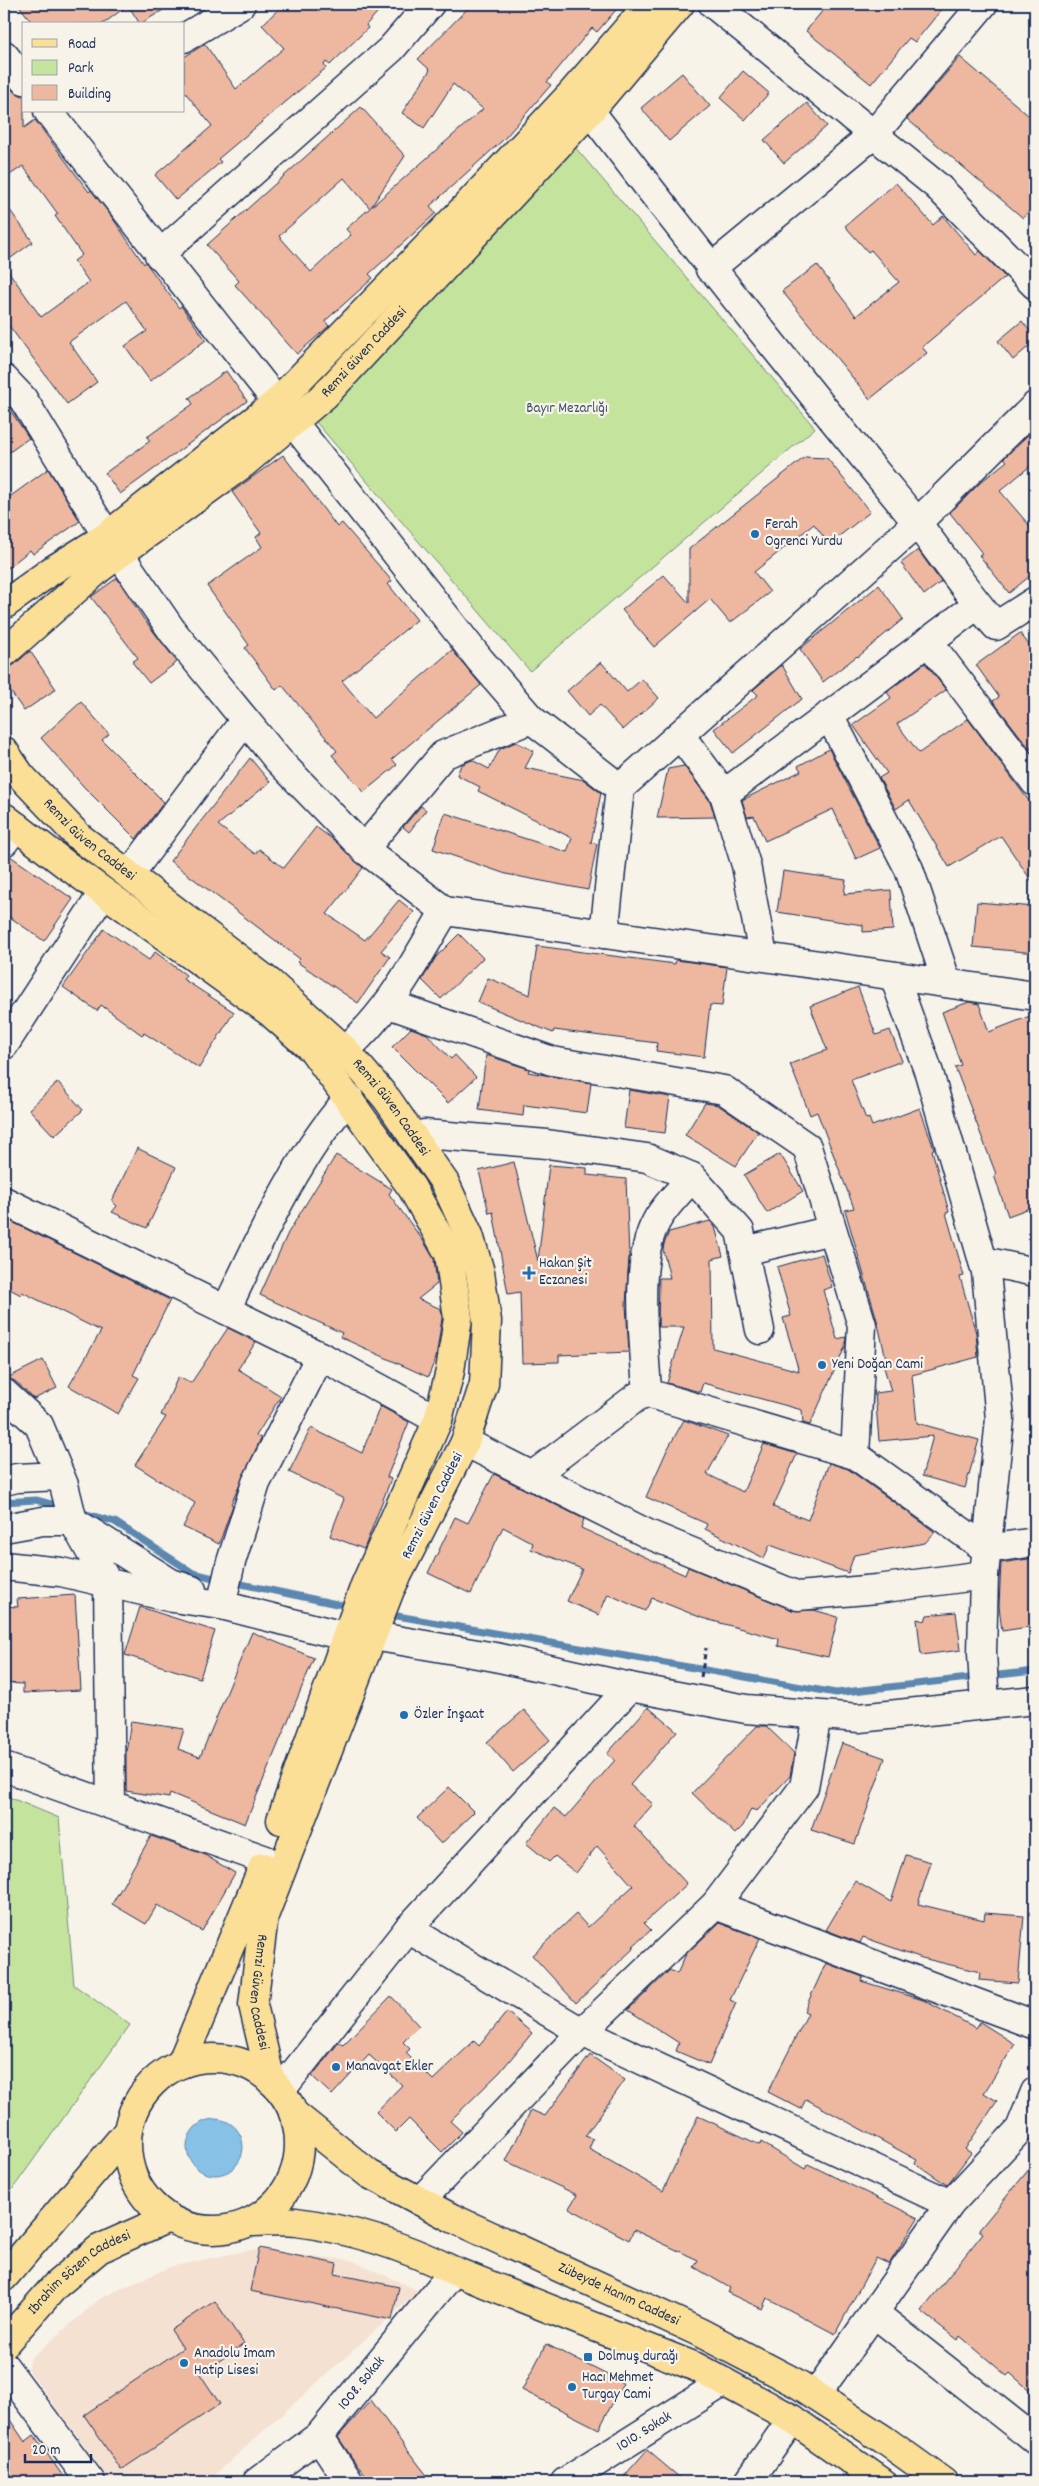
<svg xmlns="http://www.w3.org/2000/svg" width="1039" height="2486" font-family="Dekko,sans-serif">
<rect width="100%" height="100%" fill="#f7f3e8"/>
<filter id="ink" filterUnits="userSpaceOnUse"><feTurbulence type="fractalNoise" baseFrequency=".02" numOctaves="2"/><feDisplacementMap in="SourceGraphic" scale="10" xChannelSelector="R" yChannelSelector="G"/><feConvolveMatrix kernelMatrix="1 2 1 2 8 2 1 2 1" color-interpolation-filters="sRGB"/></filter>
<g filter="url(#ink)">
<!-- built -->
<path fill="#f4e1d2" d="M250 2250 351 2260 419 2291 207 2482H111L28 2369 31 2358 101 2298 170 2267Z"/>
<!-- green -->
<g fill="#c4e49d" stroke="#708a7e">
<path d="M574 146 815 428 530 671 315 421Z"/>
<path d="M4 1795 59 1818 74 1985 130 2025 4 2201Z"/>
</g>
<!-- water -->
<circle fill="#87c1e6" stroke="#5c87b0" cx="215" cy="2147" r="28"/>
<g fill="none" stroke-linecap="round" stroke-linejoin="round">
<!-- stream -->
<g stroke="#5c87b0" stroke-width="7">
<path d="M4 1502 36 1500 62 1507"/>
<path d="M80 1512 115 1522 193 1573 222 1580"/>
<path d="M232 1582 351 1607"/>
<path d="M386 1614 836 1693 978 1677"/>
<path d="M989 1676 1035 1671"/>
</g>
</g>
<!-- building -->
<g fill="#edb89f" stroke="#1b2f5e" fill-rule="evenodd">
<path d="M18 4H173L140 24 128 5 103 24H33Z"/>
<path d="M284 4H385L366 25 368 28 330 65 326 62 324 65 326 68 218 159 221 162 176 200 155 175 212 126 184 91V57L205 44 236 89 284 48 262 25Z"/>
<path d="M472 4H621L597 32 592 28 547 82 551 85 504 139 430 206 436 213 369 274 373 278 325 321 329 326 297 354 235 285 239 281 207 245 361 107 405 156 371 207 483 109 453 84 424 128 402 113 430 70 418 59ZM344 178 370 208 346 229 351 235 311 272 279 236Z"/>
<path d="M828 4H946L915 42 909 38 871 84 806 31Z"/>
<path d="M960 57 1035 121V204L1023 218 907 119Z"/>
<path d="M743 71 769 93 745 120 720 98Z"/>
<path d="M682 73 710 106 669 141 641 108Z"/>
<path d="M4 80 12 90 24 97V128L35 120 89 192 91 190 109 213 144 264 146 262 149 267 179 308 181 306 206 340 150 381 125 346 147 331 126 301 69 342 97 382 67 404 4 319V265L41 317 89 282 74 261 82 255 55 216 58 214 23 166 4 179Z"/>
<path d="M807 103 827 126 784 163 764 140Z"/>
<path d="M896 183 933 225 943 216 976 255 980 251 1005 277 922 347 927 353 870 399 782 291 817 265 856 316 899 282 871 250 868 252 845 226Z"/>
<path d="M4 202 33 242 4 263Z"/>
<path d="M1022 321 1035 338V341L1013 360 998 341Z"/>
<path d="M226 371 247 401 120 494 105 473 150 441 147 437 193 404 189 398Z"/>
<path d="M4 401 29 438 4 456Z"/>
<path d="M1035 428V462L1000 491 1035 532V572L1009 593 979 555 982 553 950 513 982 481 1007 461 1004 458Z"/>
<path d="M283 455 337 527 342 523 392 581 388 584 417 620 342 681 373 718 452 650 481 685 392 759 397 765 364 792 332 755 337 751 282 685 276 690 245 648 249 645 207 586 262 547 256 537 261 533 232 492Z"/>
<path d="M805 457 827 458 870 512 829 544 814 524 754 572 770 592 730 623 710 599 654 647 622 610 664 575 689 603V549Z"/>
<path d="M48 469 80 521 33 554 30 550 4 571V501Z"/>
<path d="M918 550 941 582 924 595 901 563Z"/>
<path d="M117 578 143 618 177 662 149 683 132 662 138 658 91 597Z"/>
<path d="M879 585 903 619 858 657 857 656 823 682 800 649Z"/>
<path d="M1020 633 1035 653V745L1030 749 993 701 999 697 976 665Z"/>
<path d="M30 651 56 689 24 711 4 682V668L14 665Z"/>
<path d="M601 662 627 692 642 679 659 698 623 730 600 705 588 716 567 691Z"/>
<path d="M925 663 946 690 897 724 919 753 968 719 1035 809V886L1001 836 949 867 909 800 896 809 879 778 887 773 853 725 891 698 887 692Z"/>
<path d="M782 665 802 699 733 753 714 729 758 695 753 690Z"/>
<path d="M81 702 109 734 102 740 164 802 136 839 84 787 41 738Z"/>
<path d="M516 742 534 751 525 768 584 780 601 793 591 843 597 844 588 890 506 874 433 849 445 813 567 852 572 838 478 791 480 787 457 775 461 765 472 760 489 769 500 749Z"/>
<path d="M829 749 880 848 856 859 833 809 765 841 754 816 747 817 742 800 801 771 798 766Z"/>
<path d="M250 758 270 782 218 825 255 854 259 849 284 868 316 827 335 841 363 868 327 914 365 940 399 900 414 912 381 951 390 957 358 1003 297 962 300 959 170 861Z"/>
<path d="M684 766 710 801 715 817 657 818 668 769Z"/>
<path d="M421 806 426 810 409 832 403 827Z"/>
<path d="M10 856 73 899 44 941 4 913V857Z"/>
<path d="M783 871 846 880 844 894 891 890 893 930 863 932V925L777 912Z"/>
<path d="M977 902 1035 907V953L973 947Z"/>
<path d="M104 929 149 960 155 952 186 975 183 979 234 1012 199 1068 144 1033 142 1035 101 1005 97 1011 63 987Z"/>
<path d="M459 934 483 958 441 999 422 980 436 957Z"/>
<path d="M537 946 675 964 676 960 727 967 722 1006 710 1005 704 1057 656 1051 657 1043 554 1030 553 1033 478 1002 488 978 530 995Z"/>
<path d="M858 987 876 1035 890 1030 902 1061 851 1080 866 1119 869 1118 872 1126 920 1108 934 1149 932 1150 949 1212 946 1213 964 1276 960 1277 976 1333 978 1357 912 1375 917 1423 979 1440 965 1488 922 1476 933 1436 879 1441 875 1393 891 1391 883 1364 887 1363 877 1320 845 1210 854 1208 817 1112 810 1115 790 1064 827 1050 810 1006Z"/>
<path d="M969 1002 979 1004 989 1032 1030 1016 1035 1032V1206L1008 1216 994 1175 996 1174 955 1067 961 1065 942 1012Z"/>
<path d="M411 1028 427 1034 451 1059 455 1055 476 1077 448 1103 392 1047Z"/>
<path d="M486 1055 529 1069 528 1072 591 1083 587 1113 524 1105 523 1116 479 1110Z"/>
<path d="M58 1082 83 1110 54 1136 29 1109Z"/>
<path d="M629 1090 670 1097 665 1133 624 1128Z"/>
<path d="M705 1103 718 1105 758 1132 736 1166 685 1135Z"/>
<path d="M137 1148 176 1167 147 1228 112 1212 117 1206 112 1201Z"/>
<path d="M780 1154 803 1191 767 1213 744 1175Z"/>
<path d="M336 1155 392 1189 389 1194 424 1242 434 1259 437 1284 418 1299 441 1309 442 1318 436 1358 428 1377 340 1337 342 1333 260 1295 288 1233Z"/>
<path d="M514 1162 538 1261 549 1165 587 1168V1175L626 1179 629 1257 626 1305 629 1352 559 1355V1362L522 1363 520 1292 508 1294 493 1212 489 1213 479 1171Z"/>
<path d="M4 1218 170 1300 133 1375 139 1378 118 1414 69 1386 101 1331 22 1292 21 1295 4 1286Z"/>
<path d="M710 1221 715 1227 723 1256 712 1259 713 1348 799 1371 783 1318 791 1316 777 1267 822 1254 832 1287 823 1290 837 1339 846 1337 845 1347 810 1425 803 1423 802 1410 703 1383 700 1392 667 1383 684 1327H658L659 1278H670L663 1250 664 1244 669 1232Z"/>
<path d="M228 1328 256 1342 238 1369 281 1396 256 1436 261 1438 231 1504 233 1505 219 1544 183 1527 195 1503 135 1465 166 1417 161 1415 178 1377 191 1383Z"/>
<path d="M43 1360 57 1388 34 1399 15 1381 7 1378Z"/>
<path d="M380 1406 409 1422 387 1477 391 1479 364 1549 330 1536 344 1499 289 1472 311 1428 362 1453Z"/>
<path d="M684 1420 728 1436 707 1474 743 1492 764 1444 797 1454 773 1507 808 1520 829 1463 848 1469 935 1532 925 1543 854 1555 848 1573 770 1545 764 1558 705 1529 707 1524 646 1497 667 1450Z"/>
<path d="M494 1474 584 1519 581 1528 685 1575 688 1567 792 1610H814L838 1617 828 1657 778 1646 779 1639 702 1618 652 1598 645 1611 608 1594 599 1615 567 1601 582 1569 531 1549 533 1543 503 1527 471 1594 428 1573 455 1517 468 1523Z"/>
<path d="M1035 1558V1626L1002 1631 999 1606 1001 1563Z"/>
<path d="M75 1595 81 1690 23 1693V1684L4 1683V1606L18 1607 17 1599Z"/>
<path d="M140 1607 215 1631 200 1678 125 1655Z"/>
<path d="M956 1612 961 1650 921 1655 917 1619 925 1621 927 1615Z"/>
<path d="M252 1632 314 1658 245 1824 170 1793 169 1798 126 1791V1752L131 1721 184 1729 178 1749 200 1757Z"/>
<path d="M648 1707 677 1731 630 1785 653 1804 634 1826 687 1884 644 1923 651 1930 633 1946 635 1947 576 2003 532 1955 576 1914 588 1927 633 1886 597 1846 576 1873 555 1856 549 1862 526 1843 554 1808 566 1817 615 1760 607 1754Z"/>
<path d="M524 1710 550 1740 513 1772 487 1742Z"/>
<path d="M757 1726H766L794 1753 790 1776 757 1811 751 1809 743 1826 735 1834 692 1793Z"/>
<path d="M842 1743 885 1758 855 1844 811 1830Z"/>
<path d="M449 1787 474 1812 441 1844 417 1818Z"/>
<path d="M151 1836 203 1854 235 1873 202 1931 157 1905 146 1924 112 1904Z"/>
<path d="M906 1855 931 1862 918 1904 984 1920 985 1913 1024 1916 1018 1983 979 1980 980 1972 922 1958 863 1937 860 1943 826 1930 855 1881 891 1902Z"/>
<path d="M719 1923 760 1938 730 2000 736 2003 709 2065 676 2051 679 2043 628 2010 670 1970 677 1974 686 1954Z"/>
<path d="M826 1963 863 1977 861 1981 923 2000 976 2028 980 2022 1015 2044 984 2093 997 2101 965 2149 971 2153 947 2185 915 2163 917 2160 806 2099 801 2109 768 2092 808 2013 804 2011Z"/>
<path d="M391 1996 419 2026 403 2042 410 2049 406 2053 433 2080 474 2041 479 2046 507 2012 532 2033 500 2072 450 2121 462 2132 442 2152 409 2119 396 2132 376 2112 402 2085 369 2055 332 2095 312 2076 339 2042 343 2045Z"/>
<path d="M590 2055 625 2080 585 2136 593 2139 589 2149 663 2191 698 2116 760 2145 761 2142 805 2169 808 2164 918 2218 889 2264 876 2258 835 2334 767 2298 762 2309 728 2293 730 2288 694 2267 698 2260 634 2230 629 2240 569 2208 577 2195 506 2161 531 2110 545 2116Z"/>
<path d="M1035 2162V2395L1010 2373 1007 2376 960 2336 958 2340 921 2311 983 2233 979 2230Z"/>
<path d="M259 2248 337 2264 335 2274 399 2287 392 2320 250 2291Z"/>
<path d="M215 2301 244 2344 200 2374 220 2404 121 2470 84 2415 183 2348 171 2330Z"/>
<path d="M546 2344 623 2383 599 2429 522 2390Z"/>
<path d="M371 2400 402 2443 432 2482H371L357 2465 338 2437Z"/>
<path d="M4 2411 25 2442 34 2435 67 2482H4Z"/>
<path d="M647 2450 685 2482H619Z"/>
</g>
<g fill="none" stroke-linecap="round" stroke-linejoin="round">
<defs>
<g id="minor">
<path d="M713 4 937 186 1035 285"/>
<path d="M184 38 241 4"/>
<path d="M4 55 24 80"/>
<path d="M48 111 480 660 531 719 620 788"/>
<path d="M590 111C693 246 798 378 906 509 937 547 963 589 996 626L1035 601"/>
<path d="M159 255 391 49 430 4"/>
<path d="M710 269 874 134 983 4"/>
<path d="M4 379 23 399 107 536 173 632 278 760 364 849 445 911 1035 996"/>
<path d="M928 641 1035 782"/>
<path d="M829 715 909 869 947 983"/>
<path d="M680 735 724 794 746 865 763 956"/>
<path d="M724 794 977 605"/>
<path d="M4 842 16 826"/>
<path d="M364 849 443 755 531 719"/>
<path d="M129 875 245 720"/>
<path d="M604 934 620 788 917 523 1035 406"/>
<path d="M894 976 929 1073 986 1272 1000 1419 984 1575 982 1653 985 1705"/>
<path d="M389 1004 552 1061 724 1090 807 1147 862 1325 855 1455"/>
<path d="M4 1045 103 893"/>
<path d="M345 1050C391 1010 414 962 445 911"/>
<path d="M413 1137 424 1134 547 1144 647 1158 692 1177 740 1231 760 1330"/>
<path d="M4 1201 326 1359 438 1420"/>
<path d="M744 1251 832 1230"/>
<path d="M983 1261 1035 1272"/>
<path d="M226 1310C261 1237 295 1159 349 1098"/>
<path d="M4 1393 39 1425 64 1485 73 1521 108 1583 111 1805"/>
<path d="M647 1393C645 1346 633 1264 656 1222 664 1206 680 1192 692 1177"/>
<path d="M465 1442 648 1534 798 1596 877 1589 984 1575"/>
<path d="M532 1476 638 1396 647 1393 855 1455 986 1549 1035 1542"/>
<path d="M4 1481 17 1478 60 1476"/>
<path d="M4 1528 43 1521H73L171 1583 192 1590"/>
<path d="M4 1566 61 1572 173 1598 221 1605 348 1637 373 1636 495 1657 630 1687 746 1709 859 1718 1035 1700"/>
<path d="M221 1605 231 1562 256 1483 320 1356"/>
<path d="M4 1767 266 1860"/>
<path d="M715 1905 1035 2025"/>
<path d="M408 1929 582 2032 950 2204"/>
<path d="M281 2090 408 1929 630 1687"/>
<path d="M420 2201 582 2032 715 1905 804 1787 817 1715"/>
<path d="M874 2313 1035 2440"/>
<path d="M4 2366 91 2482"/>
<path d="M816 2395 950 2204 1020 2129 1035 2092"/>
<path d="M319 2436 349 2482"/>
<path id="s1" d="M257 2482 319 2436 454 2271"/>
<path id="s2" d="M565 2482 724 2382"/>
<path d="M748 2482 792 2419"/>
</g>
<g id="major">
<path d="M4 605 51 571 107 536 276 403 458 215 572 93 649 4"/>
<path id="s3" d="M4 653 100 568 243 464 325 395 590 111 680 4"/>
<path id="s4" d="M4 751 21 776 78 836 269 982 345 1050 387 1099 445 1183 469 1235 480 1272 487 1321 484 1384 465 1442 390 1590 264 1916 253 2005 271 2081"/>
<path d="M4 817 65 864 271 1013 313 1050 412 1188 449 1254 458 1318 450 1371 438 1420 365 1585 281 1820"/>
<circle cx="213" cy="2144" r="86"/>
<path d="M181 2064 263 1867"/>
<path id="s5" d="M293 2113 369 2174 452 2218 699 2332 798 2384 883 2439 943 2482"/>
<path d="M250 2222C265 2222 281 2220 296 2222 351 2229 404 2246 454 2271L696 2367 789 2417 882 2482"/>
<path d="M4 2277 127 2132"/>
<path id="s6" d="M4 2344 56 2285 99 2249 168 2218"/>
</g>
</defs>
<!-- minor casing -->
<use href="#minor" stroke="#1b2f5e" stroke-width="31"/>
<!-- major casing -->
<use href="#major" stroke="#1b2f5e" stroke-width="31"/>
<!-- path -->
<path stroke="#1b2f5e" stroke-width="3" stroke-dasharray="5 4" stroke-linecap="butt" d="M701 1677 706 1648"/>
<!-- minor -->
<use href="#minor" stroke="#f7f3e8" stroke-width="28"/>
<!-- major -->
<use href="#major" stroke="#fbdf96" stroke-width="28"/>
</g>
</g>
<!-- markers -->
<g fill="#1f6fb2" stroke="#f7f3e8" stroke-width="2">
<circle cx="755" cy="534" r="5"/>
<path d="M526.5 1265.5h5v5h5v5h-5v5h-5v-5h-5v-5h5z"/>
<circle cx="822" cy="1365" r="5"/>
<circle cx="404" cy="1715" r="5"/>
<circle cx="336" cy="2067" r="5"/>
<rect x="583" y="2352" width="10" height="10" rx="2.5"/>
<circle cx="184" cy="2363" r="5"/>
<circle cx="572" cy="2387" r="5"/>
</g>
<g text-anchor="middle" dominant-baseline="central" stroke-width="4.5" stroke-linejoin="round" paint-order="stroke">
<!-- street labels -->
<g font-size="15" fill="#1b2f5e" stroke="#f7f3e8">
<text stroke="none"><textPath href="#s3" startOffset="470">Remzi Güven Caddesi</textPath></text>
<text stroke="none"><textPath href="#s4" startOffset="124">Remzi Güven Caddesi</textPath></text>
<text stroke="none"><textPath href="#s4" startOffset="529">Remzi Güven Caddesi</textPath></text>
<text transform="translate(433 1506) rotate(-63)">Remzi Güven Caddesi</text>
<text stroke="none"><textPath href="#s4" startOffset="1484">Remzi Güven Caddesi</textPath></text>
<text stroke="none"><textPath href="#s6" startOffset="105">Ibrahim Sözen Caddesi</textPath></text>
<text stroke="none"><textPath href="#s5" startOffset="375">Zübeyde Hanım Caddesi</textPath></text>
<text stroke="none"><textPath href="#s1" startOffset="145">1008. Sokak</textPath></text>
<text stroke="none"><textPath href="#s2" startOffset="94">1010. Sokak</textPath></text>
</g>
<!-- park labels -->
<g font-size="15" fill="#3d536b" stroke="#f7f3e8">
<text x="567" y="409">Bayır Mezarlığı</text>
</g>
<!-- poi labels -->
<g font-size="15" fill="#1b2f5e" stroke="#f7f3e8" text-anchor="start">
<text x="765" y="525">Ferah<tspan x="765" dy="17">Ogrenci Yurdu</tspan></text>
<text x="539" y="1264">Hakan Şit<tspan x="539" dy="17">Eczanesi</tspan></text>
<text x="832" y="1365">Yeni Doğan Cami</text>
<text x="414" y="1715">Özler İnşaat</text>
<text x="346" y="2067">Manavgat Ekler</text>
<text x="194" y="2354">Anadolu İmam<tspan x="194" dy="17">Hatip Lisesi</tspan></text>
<text x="598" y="2357">Dolmuş durağı</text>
<text x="582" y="2378">Hacı Mehmet<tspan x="582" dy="17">Turgay Cami</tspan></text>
</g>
</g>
<!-- margin -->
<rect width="1039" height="2486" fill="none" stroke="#f7f3e8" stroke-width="20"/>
<rect x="10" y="10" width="1019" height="2466" fill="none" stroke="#1b2f5e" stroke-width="2" filter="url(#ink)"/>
<!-- legend -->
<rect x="22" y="22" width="162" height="90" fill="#f7f3e8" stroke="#9fa5b1"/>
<rect x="32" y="39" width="25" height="8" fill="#fbdf96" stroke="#9fa5b1"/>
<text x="68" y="48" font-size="15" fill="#1b2f5e">Road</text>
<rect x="32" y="60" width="25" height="15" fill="#c4e49d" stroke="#9fa5b1"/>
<text x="68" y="72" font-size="15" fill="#1b2f5e">Park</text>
<rect x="32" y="85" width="25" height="15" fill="#edb89f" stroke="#9fa5b1"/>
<text x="68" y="98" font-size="15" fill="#1b2f5e">Building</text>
<!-- scale -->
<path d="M25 2454v8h66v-8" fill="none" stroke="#1b2f5e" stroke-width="2.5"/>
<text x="32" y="2454" font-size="15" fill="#1b2f5e" stroke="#f7f3e8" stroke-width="4" paint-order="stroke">20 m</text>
</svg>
